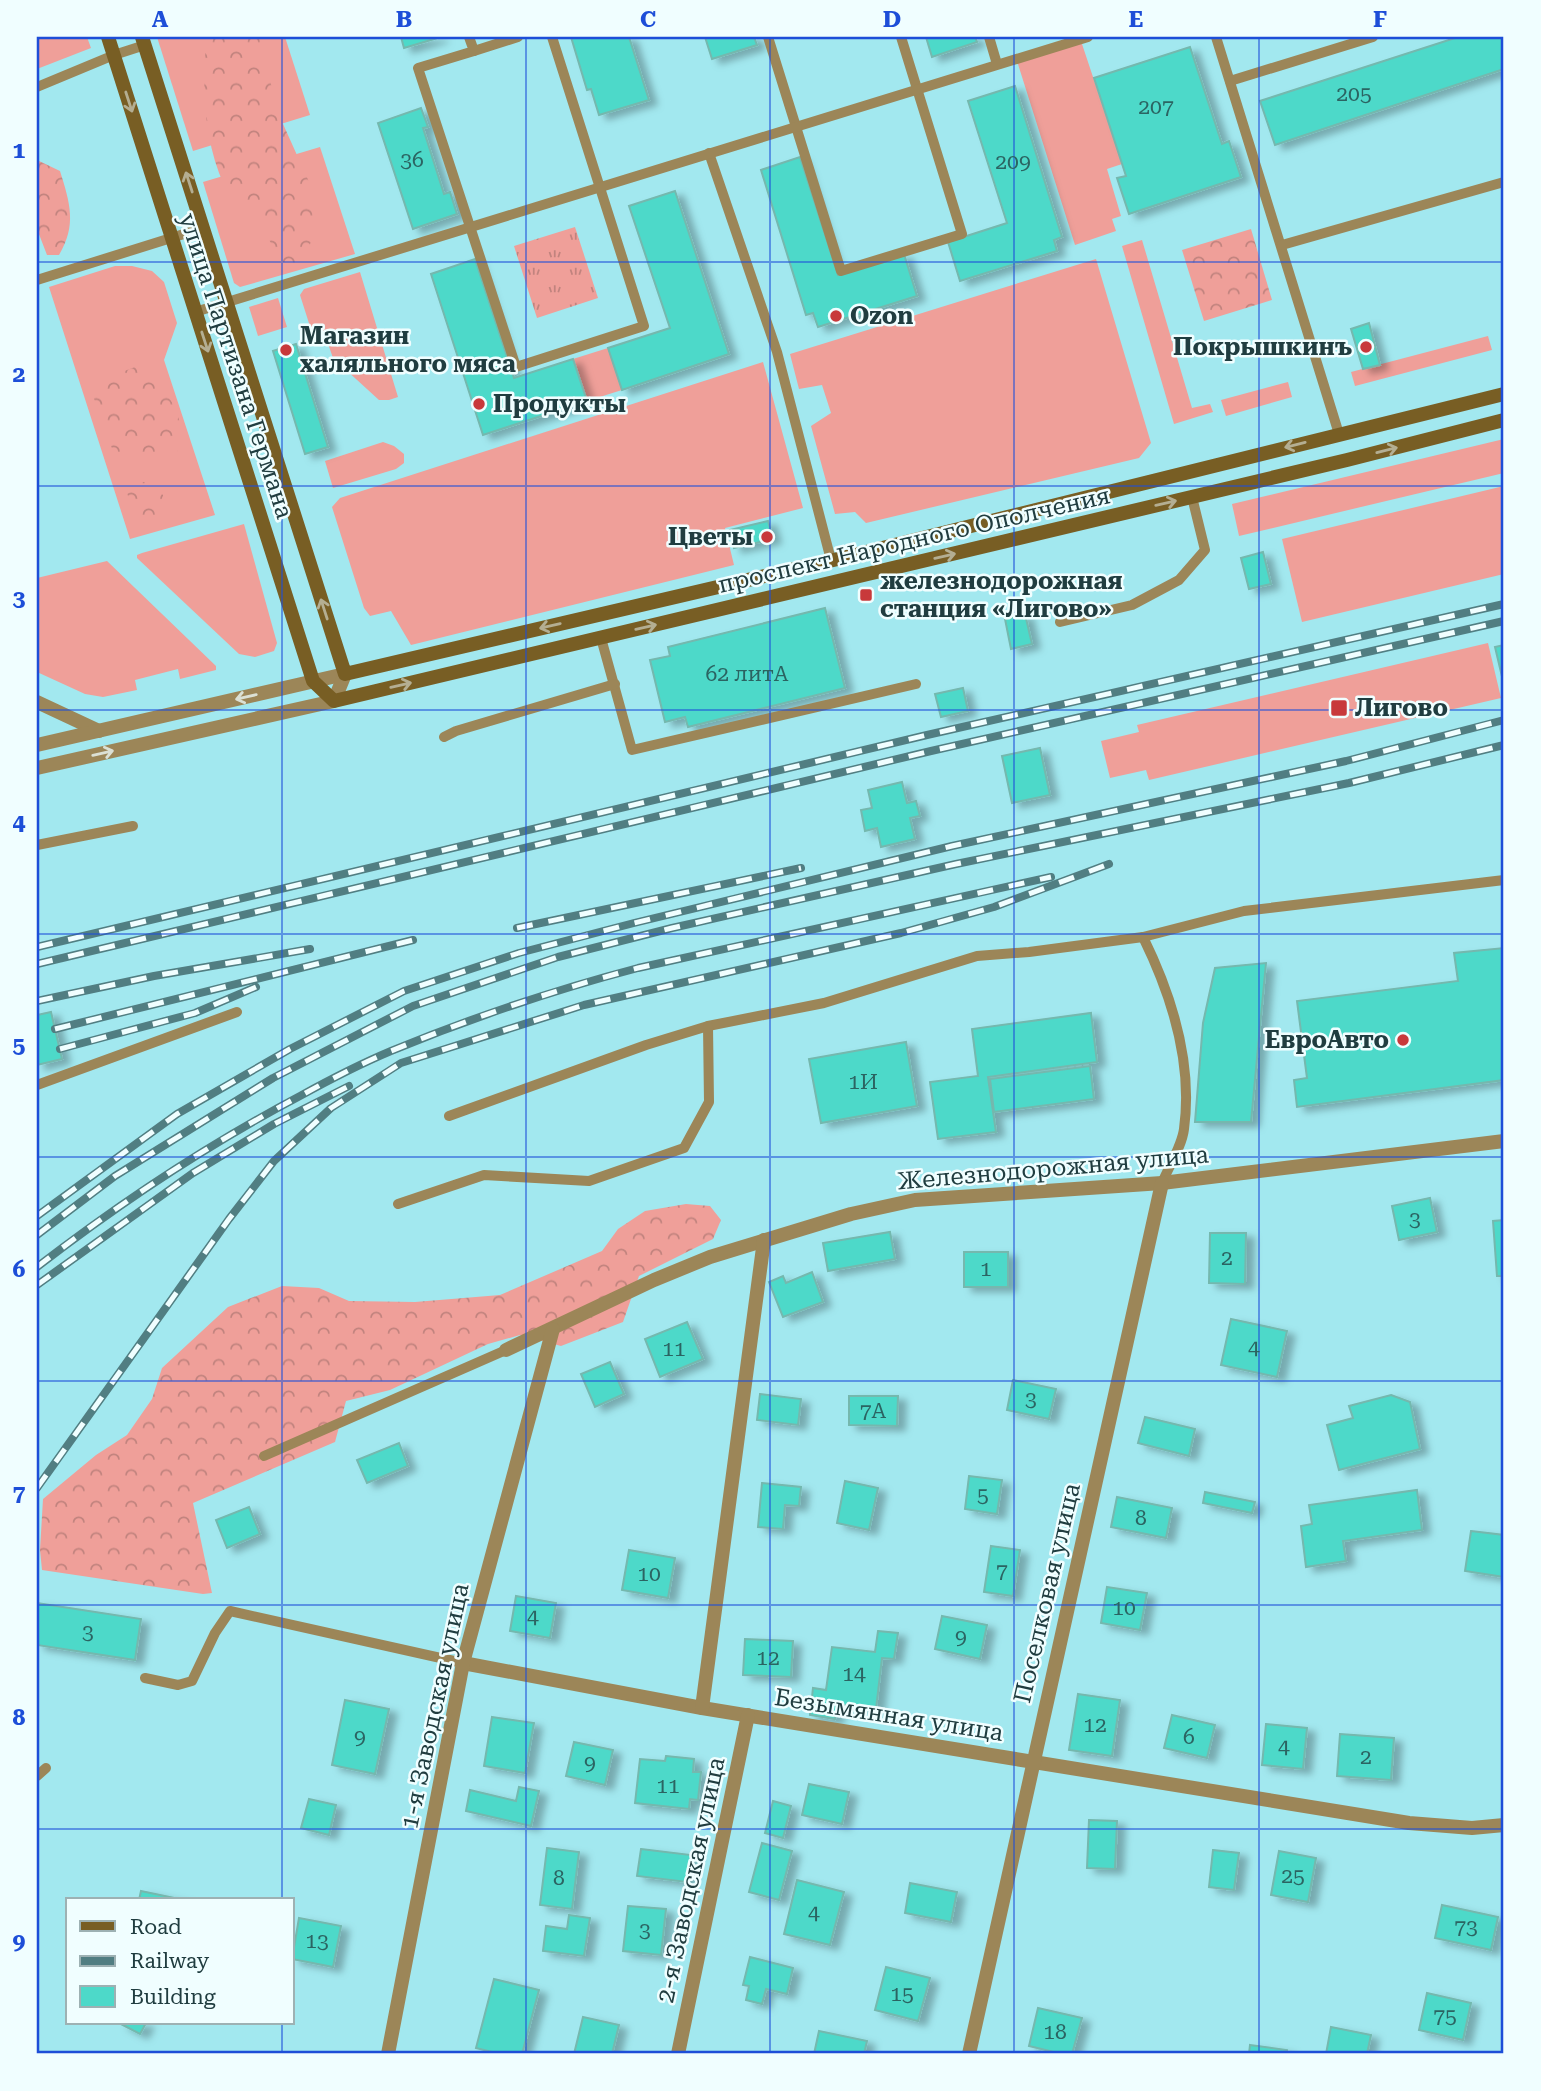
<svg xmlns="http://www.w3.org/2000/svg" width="1541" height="2091" font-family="'Roboto Serif',serif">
<defs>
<pattern id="forest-crowns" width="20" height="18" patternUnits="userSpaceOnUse" patternTransform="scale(1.75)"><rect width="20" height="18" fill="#ef9f99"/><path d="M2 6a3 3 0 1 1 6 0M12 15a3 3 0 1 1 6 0" fill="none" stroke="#c1837e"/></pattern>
<pattern id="park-tufts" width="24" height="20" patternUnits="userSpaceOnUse" patternTransform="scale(1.75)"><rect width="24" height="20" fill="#ef9f99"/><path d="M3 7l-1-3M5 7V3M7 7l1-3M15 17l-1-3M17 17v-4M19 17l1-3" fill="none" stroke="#c1837e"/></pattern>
<filter id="shadow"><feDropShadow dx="8" dy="4.5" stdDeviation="3.5" flood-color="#0004"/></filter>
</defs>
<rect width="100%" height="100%" fill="#a2e8ef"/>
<!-- grass -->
<g fill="#ef9f99">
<path d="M37 37H87L91 48 37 69Z"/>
<path d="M157 37H285L310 115 193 151Z"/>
<path d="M1081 41 1122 164 1107 169 1121 216 1112 219 1116 231 1075 245 1017 61Z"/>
<path d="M320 147 355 254 240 287 234 283 203 182Z"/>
<path d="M1142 240 1192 408 1210 404 1213 412 1174 424 1122 246Z"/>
<path d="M1096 259 1151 443 1139 458 866 523 855 512 835 514 811 426 831 413 822 385 799 389 790 354Z"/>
<path d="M115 266H132L152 271 164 282 177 323 164 360 215 515 130 539 49 287Z"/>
<path d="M360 272 398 397 389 400H379L333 358 325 335 314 339 300 295 304 289Z"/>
<path d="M278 298 287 327 258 336 249 307Z"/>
<path d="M1488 336 1492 350 1355 386 1351 372Z"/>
<path d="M608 348 622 390 587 401 573 359Z"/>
<path d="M763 362 803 508 725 528 734 565 411 645 391 611 370 616 364 608 332 507 340 498Z"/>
<path d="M1288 382 1292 397 1226 416 1221 400Z"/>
<path d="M1504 439V473L1239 536 1232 504Z"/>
<path d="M383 442 394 446 404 454V463L396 469 333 488 325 461Z"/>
<path d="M1504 486V574L1302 622 1282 539Z"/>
<path d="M244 524 277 643 274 651 255 657 239 654 137 558V555L142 553Z"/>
<path d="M107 561 216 666V670L180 679 178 669 135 680 137 690 103 697 85 694 37 672V578Z"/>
<path d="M1488 643 1501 698 1149 780 1146 770 1110 778 1101 741 1139 732 1137 725Z"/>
</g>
<!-- forest -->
<g fill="url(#forest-crowns)">
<path d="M207 37H260L261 46 279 115 314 193 316 222 305 263 282 262C272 246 256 214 245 202 238 196 228 193 224 185 204 141 201 85 207 37Z"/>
<path d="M37 160 60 171C70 203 77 225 59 255H47L37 229Z"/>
<path d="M1251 229 1272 300 1204 321 1182 250Z"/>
<path d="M135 367 153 373 173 404 183 430 177 452C161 461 159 459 143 454 135 452 124 454 113 451L92 393 98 381Z"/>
<path d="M133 482H148L163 495 164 511 147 529 135 524 126 488Z"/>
<path d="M686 1204 710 1206 721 1220 713 1239 639 1276 623 1322 561 1346 520 1335 488 1344 390 1390 346 1401 335 1442 193 1503 212 1593 203 1594 42 1570 40 1550 43 1499 96 1455 127 1435 152 1399 162 1368 228 1307 282 1286 319 1288 349 1301 415 1302 500 1295 602 1251 618 1229 645 1211Z"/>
</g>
<!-- park -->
<path fill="url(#park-tufts)" d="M575 227 598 298 537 318 514 246Z"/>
<!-- building -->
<g fill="#4dd9c9" stroke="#74b8ae" stroke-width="2" filter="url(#shadow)">
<path d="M401 37H441L404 48Z"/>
<path d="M571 37H629L649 100 599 115 591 89 587 90Z"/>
<path d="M705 37H754L757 45 712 59Z"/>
<path d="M926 37H975L977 42 932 57Z"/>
<path d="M1458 37H1504V69L1275 145 1260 101Z"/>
<path d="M1190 47 1222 144 1229 141 1241 177 1129 214 1117 178 1126 176 1094 78Z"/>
<path d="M1015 86 1062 237 1054 240 1057 251 960 281 948 242 1007 223 968 101Z"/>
<path d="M421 108 428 127 423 128 444 194 450 192 457 214 413 229 378 123Z"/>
<path d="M800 157 838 275 904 254 917 296 818 327 813 313 806 315 761 170Z"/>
<path d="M675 191 729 354 622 390 608 348 670 328 629 206Z"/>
<path d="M475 259 514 378 573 359 587 401 483 435 431 274Z"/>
<path d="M1369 323 1380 365 1363 369 1351 329Z"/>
<path d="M296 344 328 447 305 454 273 351Z"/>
<path d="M768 521 773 539 734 548 730 530Z"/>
<path d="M1263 552 1271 584 1249 589 1241 558Z"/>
<path d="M825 608 845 688 688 727 685 717 665 722 650 660 670 656 668 647Z"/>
<path d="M1025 614 1032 644 1011 649 1005 619Z"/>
<path d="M1504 645V685L1495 647Z"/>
<path d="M963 688 968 711 941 717 935 694Z"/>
<path d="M1040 748 1050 795 1012 803 1002 756Z"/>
<path d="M902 782 907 803 916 801 920 816 910 818 915 839 881 847 877 828 865 831 861 810 872 808 868 790Z"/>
<path d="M1504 948V1080L1297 1107 1294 1080 1307 1078 1297 1001 1458 981 1454 953Z"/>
<path d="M1266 963 1251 1122H1195L1203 1023 1215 968Z"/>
<path d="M51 1012 62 1059 37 1065V1015Z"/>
<path d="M1091 1013 1097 1062 988 1077 996 1132 938 1139 930 1082 978 1076 972 1029Z"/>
<path d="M906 1042 917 1106 821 1123 809 1059Z"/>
<path d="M1090 1066 1094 1099 994 1112 990 1079Z"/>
<path d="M1430 1198 1437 1232 1399 1240 1392 1206Z"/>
<path d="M1504 1220V1276H1497L1493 1221Z"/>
<path d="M890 1232 895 1259 828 1271 823 1243Z"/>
<path d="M1210 1233H1246L1245 1284 1209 1283Z"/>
<rect x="964" y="1252" width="44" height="35"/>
<path d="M812 1272 823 1302 783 1317 769 1282 783 1276 786 1283Z"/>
<path d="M1231 1319 1287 1331 1277 1377 1221 1365Z"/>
<path d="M687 1322 703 1359 660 1377 645 1339Z"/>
<path d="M610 1362 624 1394 595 1407 581 1374Z"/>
<path d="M1013 1380 1056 1389 1049 1419 1007 1410Z"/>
<path d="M760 1394 801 1399 798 1425 757 1420Z"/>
<path d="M1391 1395 1410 1402 1420 1449 1339 1470 1327 1425 1353 1418 1349 1406Z"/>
<path d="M849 1396H898L897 1426 849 1425Z"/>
<path d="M1145 1417 1195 1429 1189 1456 1138 1443Z"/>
<path d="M399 1443 408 1466 367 1483 357 1460Z"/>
<path d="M969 1476 1002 1480 997 1514 965 1509Z"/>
<path d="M845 1481 878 1488 869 1530 837 1523Z"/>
<path d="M762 1483 801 1487 799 1506 785 1505 783 1529 758 1527Z"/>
<path d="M1417 1490 1422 1530 1343 1541 1346 1561 1306 1567 1301 1526 1312 1524 1309 1505Z"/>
<path d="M1205 1492 1255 1502 1252 1513 1203 1503Z"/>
<path d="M1117 1497 1172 1508 1166 1538 1111 1527Z"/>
<path d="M249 1507 260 1534 227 1548 216 1520Z"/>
<path d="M1471 1531 1504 1535V1577L1465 1571Z"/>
<path d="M991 1546 1020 1550 1013 1596 984 1592Z"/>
<path d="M629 1550 675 1558 668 1598 622 1590Z"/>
<path d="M1107 1587 1147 1593 1140 1630 1101 1623Z"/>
<path d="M516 1596 556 1603 550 1638 510 1631Z"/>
<path d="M37 1603 141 1619 135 1660 37 1645Z"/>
<path d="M942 1616 987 1625 980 1659 935 1649Z"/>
<path d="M878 1631 898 1633 894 1659 882 1658 876 1709 837 1704 835 1719 810 1715 813 1688 826 1690 832 1647 875 1652Z"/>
<path d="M745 1639 793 1641 791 1677 743 1675Z"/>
<path d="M1078 1694 1120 1700 1112 1756 1069 1750Z"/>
<path d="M345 1700 389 1709 375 1774 332 1765Z"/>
<path d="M1172 1715 1215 1725 1207 1758 1164 1748Z"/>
<path d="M492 1717 534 1723 525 1773 484 1766Z"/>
<path d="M1266 1724 1307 1728 1303 1769 1262 1765Z"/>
<path d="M1340 1734 1394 1738 1391 1780 1337 1776Z"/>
<path d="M574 1742 613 1750 605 1785 566 1776Z"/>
<path d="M666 1756 694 1759 693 1772H701L698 1800 690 1799 689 1809 635 1803 640 1759 665 1761Z"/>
<path d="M809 1784 849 1792 842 1824 802 1815Z"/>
<path d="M519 1787 539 1791 531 1826 466 1811 470 1790 516 1801Z"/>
<path d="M309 1799 336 1805 329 1835 301 1828Z"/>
<path d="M773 1801 791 1806 783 1838 765 1833Z"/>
<path d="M1089 1820 1117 1821 1115 1869 1087 1868Z"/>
<path d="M762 1843 792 1851 779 1900 749 1892Z"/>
<path d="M547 1848 579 1852 572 1909 540 1905Z"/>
<path d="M641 1849 691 1855 687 1882 637 1876Z"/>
<path d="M1213 1850 1239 1853 1234 1890 1209 1887Z"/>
<path d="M1279 1851 1316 1858 1308 1902 1271 1895Z"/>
<path d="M797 1880 844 1892 830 1945 784 1934Z"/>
<path d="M910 1883 957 1892 951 1922 905 1913Z"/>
<path d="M141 1891 184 1900H139Z"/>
<path d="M1442 1905 1498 1917 1491 1950 1435 1938Z"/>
<path d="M628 1906 666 1909 661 1955 623 1951Z"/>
<path d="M569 1915 590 1918 584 1956 543 1951 546 1926 567 1929Z"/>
<path d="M299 1918 341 1926 333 1967 292 1959Z"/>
<path d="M750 1957 793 1968 787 1994 766 1989 762 2004 746 2000 749 1986 743 1985Z"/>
<path d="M886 1967 930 1978 918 2021 875 2010Z"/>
<path d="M494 1979 539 1990 522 2054H500L476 2048Z"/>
<path d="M1427 1993 1471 2003 1463 2040 1419 2030Z"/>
<path d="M1038 2008 1082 2018 1072 2054H1062L1029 2046Z"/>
<path d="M583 2017 619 2025 612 2054H574Z"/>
<path d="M119 2023H146L140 2034Z"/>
<path d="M1331 2027 1371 2035 1367 2054H1326Z"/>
<path d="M819 2031 867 2041 864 2054H814Z"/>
<path d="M1250 2045 1287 2050V2054H1249Z"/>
</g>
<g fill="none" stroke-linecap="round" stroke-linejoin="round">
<!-- service -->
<g stroke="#9c8658" stroke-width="10">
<path d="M469 37 474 51 418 68 516 367 644 326 552 37"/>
<path d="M768 37 841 271 962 234 901 37"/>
<path d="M989 37 997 64"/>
<path d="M1216 37 1339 434"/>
<path d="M474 51 518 37"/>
<path d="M1230 81 1373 37"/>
<path d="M37 87 114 55 145 45"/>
<path d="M709 153 777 352 831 560"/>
<path d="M1282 245 1504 182"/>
<path d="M37 280 203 228"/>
<path d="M195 312 1088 37"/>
<path d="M1060 622 1132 605 1179 580 1205 550 1192 497"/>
<path d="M601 638 632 750 916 684"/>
<path d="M444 737 456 731 615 684"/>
<path d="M37 845 133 826"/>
<path d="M1143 937C1172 996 1193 1063 1184 1129 1182 1146 1169 1166 1162 1183"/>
<path d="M37 1085 237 1012"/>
<path d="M449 1116 646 1045 708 1026 824 1003 977 956 1029 952 1143 937 1244 911 1504 880"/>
<path d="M398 1204 484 1175 589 1181 684 1148 709 1102 708 1026"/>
<path d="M264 1456 506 1350"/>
<path d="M145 1678 178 1685 192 1681 215 1633 230 1611 463 1663"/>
<path d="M37 1776 46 1768"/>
</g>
<!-- minor -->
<g stroke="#9c8658" stroke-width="14">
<path d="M37 702 99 731"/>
<path d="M506 1350 654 1280 710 1257 851 1214 915 1200 1162 1183 1504 1141"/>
<path d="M463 1663 702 1708 1409 1823 1472 1828 1504 1825"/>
<path d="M702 1708 764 1240"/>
<path d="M388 2054 463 1663 553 1329"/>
<path d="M678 2054 748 1715"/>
<path d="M969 2054 1162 1183"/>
</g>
<!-- tertiary -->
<g stroke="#9c8658" stroke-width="14">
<path d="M37 745 345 674"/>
<path d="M37 768 334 701 345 674"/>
</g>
<!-- secondary -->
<g stroke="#785e24" stroke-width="14">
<path d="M108 37 313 681 334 701 1347 460 1504 420"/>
<path d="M142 37 345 674 842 558 1504 394"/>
</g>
<defs>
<g id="rail">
<path d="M517 928 801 868"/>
<path d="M37 947 927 735 1504 604"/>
<path d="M37 964 931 751 1504 621"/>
<path d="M37 1001 154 976 310 949"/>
<path d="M55 1029 413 940"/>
<path d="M60 1049 195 1013 256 987"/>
<path d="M37 1216 177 1114 290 1049 404 991 519 953 634 923 952 846 1346 761 1504 720"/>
<path d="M37 1235 115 1176 273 1078 413 1006 558 957 672 928 956 864 1349 783 1504 745"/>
<path d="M37 1267C120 1203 207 1145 300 1096 329 1080 360 1064 391 1051 471 1018 554 990 638 968L1051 877"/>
<path d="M37 1285 193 1173 274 1124 349 1086"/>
<path d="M37 1488 229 1219 274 1161 331 1108 401 1063 584 1005 901 933 994 907 1109 864"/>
</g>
</defs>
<!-- rail casing -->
<use href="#rail" stroke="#517e82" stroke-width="8"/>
<!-- rail -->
<use href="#rail" stroke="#f0feff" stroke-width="5" stroke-dasharray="16" stroke-linecap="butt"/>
</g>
<!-- one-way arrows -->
<defs><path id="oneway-shaft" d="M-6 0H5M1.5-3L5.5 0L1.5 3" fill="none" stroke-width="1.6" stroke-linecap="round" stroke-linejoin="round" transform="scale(1.75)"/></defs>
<g stroke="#b4ae92">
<use href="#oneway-shaft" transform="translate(129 102) rotate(72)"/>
<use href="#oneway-shaft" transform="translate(189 182) rotate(-108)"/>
<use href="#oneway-shaft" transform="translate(205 342) rotate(72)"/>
<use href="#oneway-shaft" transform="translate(1295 445) rotate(166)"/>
<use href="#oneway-shaft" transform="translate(1387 450) rotate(-14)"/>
<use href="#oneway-shaft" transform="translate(1166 503) rotate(-13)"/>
<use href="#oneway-shaft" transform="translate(945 556) rotate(-13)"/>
<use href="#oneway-shaft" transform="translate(324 609) rotate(-108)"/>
<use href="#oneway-shaft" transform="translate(550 626) rotate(167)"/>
<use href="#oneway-shaft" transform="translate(646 627) rotate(-13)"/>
<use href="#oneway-shaft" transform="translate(401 685) rotate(-13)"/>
</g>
<g stroke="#dbe0d5">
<use href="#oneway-shaft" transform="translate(246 697) rotate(167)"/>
<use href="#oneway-shaft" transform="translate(103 753) rotate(-13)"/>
</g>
<!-- grid -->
<path fill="none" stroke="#1d4ed8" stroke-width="2" stroke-opacity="0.55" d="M282 37V1900M526 37V2054M770 37V2054M1014 37V2054M1259 37V2054M37 262H1504M37 486H1504M37 710H1504M37 934H1504M37 1157H1504M37 1381H1504M37 1605H1504M37 1829H1504M282 2023V2054"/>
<!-- markers -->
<g fill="#c8393b" stroke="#f0feff" stroke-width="2.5">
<circle cx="836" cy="316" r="7"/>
<circle cx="1366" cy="347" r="7"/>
<circle cx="286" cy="350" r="7"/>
<circle cx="479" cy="404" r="7"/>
<circle cx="767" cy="537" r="7"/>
<rect x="859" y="588" width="14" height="14" rx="3.5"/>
<rect x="1330" y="699" width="18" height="18" rx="3.5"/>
<circle cx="1403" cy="1040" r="7"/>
</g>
<g text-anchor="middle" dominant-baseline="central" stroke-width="5" stroke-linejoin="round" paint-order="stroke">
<!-- number labels -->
<g font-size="21" fill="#2b6462">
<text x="1354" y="94">205</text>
<text x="1156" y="107">207</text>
<text x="412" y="160">36</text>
<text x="1013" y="162">209</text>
<text x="747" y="674">62 литА</text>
<text x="863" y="1082">1И</text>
<text x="1415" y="1219">3</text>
<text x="1227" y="1258">2</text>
<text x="986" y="1269">1</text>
<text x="1254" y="1348">4</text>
<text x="674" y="1349">11</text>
<text x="1031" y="1399">3</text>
<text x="873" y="1411">7А</text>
<text x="983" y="1495">5</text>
<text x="1141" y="1518">8</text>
<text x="1002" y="1571">7</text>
<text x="649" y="1574">10</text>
<text x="1124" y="1608">10</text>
<text x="533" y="1617">4</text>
<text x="88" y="1632">3</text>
<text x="961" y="1637">9</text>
<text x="768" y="1658">12</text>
<text x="854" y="1674">14</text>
<text x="1095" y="1725">12</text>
<text x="360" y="1737">9</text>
<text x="1189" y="1737">6</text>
<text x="1284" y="1747">4</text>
<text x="1366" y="1757">2</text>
<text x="590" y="1763">9</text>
<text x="668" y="1786">11</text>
<text x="1293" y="1876">25</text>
<text x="559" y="1878">8</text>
<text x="814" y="1913">4</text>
<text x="1466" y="1927">73</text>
<text x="645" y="1930">3</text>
<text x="317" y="1941">13</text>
<text x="902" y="1994">15</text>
<text x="1445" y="2016">75</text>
<text x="1055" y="2032">18</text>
</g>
<!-- poi labels -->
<g font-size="24" font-weight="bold" fill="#203d40" stroke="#f0feff" text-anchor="start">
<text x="850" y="316">Ozon</text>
<text x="300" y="336">Магазин<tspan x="300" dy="28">халяльного мяса</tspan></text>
<text x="1352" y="347" text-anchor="end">Покрышкинъ</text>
<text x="493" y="404">Продукты</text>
<text x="753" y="537" text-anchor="end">Цветы</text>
<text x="880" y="581">железнодорожная<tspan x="880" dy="28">станция «Лигово»</tspan></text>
<text x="1355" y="708">Лигово</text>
<text x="1389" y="1040" text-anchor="end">ЕвроАвто</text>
</g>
<!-- street labels -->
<g font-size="24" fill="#203d40" stroke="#f0feff">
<text transform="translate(236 366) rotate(72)">улица Партизана Германа</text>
<text transform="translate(914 540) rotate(-13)">проспект Народного Ополчения</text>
<text transform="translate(1053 1168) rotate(-5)">Железнодорожная улица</text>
<text transform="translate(1047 1593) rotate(-77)">Поселковая улица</text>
<text transform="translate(435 1706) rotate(-78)">1-я Заводская улица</text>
<text transform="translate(889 1715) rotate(9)">Безымянная улица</text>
<text transform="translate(691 1880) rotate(-78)">2-я Заводская улица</text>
</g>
</g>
<!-- border -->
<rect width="1541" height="2091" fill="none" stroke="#f0feff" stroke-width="77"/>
<!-- legend -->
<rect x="66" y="1898" width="228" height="126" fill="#f0feff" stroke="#9db1b3" stroke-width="2"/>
<rect x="80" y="1921" width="35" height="10" fill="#785e24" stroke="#9db1b3" stroke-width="2"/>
<text x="130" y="1934" font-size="21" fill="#203d40">Road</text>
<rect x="80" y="1956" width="35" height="10" fill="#517e82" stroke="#9db1b3" stroke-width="2"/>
<text x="130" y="1968" font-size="21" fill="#203d40">Railway</text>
<rect x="80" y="1986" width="35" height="21" fill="#4dd9c9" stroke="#9db1b3" stroke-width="2"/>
<text x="130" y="2004" font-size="21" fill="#203d40">Building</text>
<rect x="38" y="38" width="1464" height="2014" fill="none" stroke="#1d4ed8" stroke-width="2.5"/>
<g font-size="23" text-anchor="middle" font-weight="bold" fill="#1d4ed8">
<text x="160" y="27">A</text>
<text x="404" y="27">B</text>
<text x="648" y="27">C</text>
<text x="892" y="27">D</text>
<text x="1136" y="27">E</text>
<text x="1380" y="27">F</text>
<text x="19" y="158">1</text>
<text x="19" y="382">2</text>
<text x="19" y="606">3</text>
<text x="19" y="830">4</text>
<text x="19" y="1053">5</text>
<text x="19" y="1277">6</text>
<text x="19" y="1501">7</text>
<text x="19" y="1725">8</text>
<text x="19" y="1949">9</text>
</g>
</svg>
